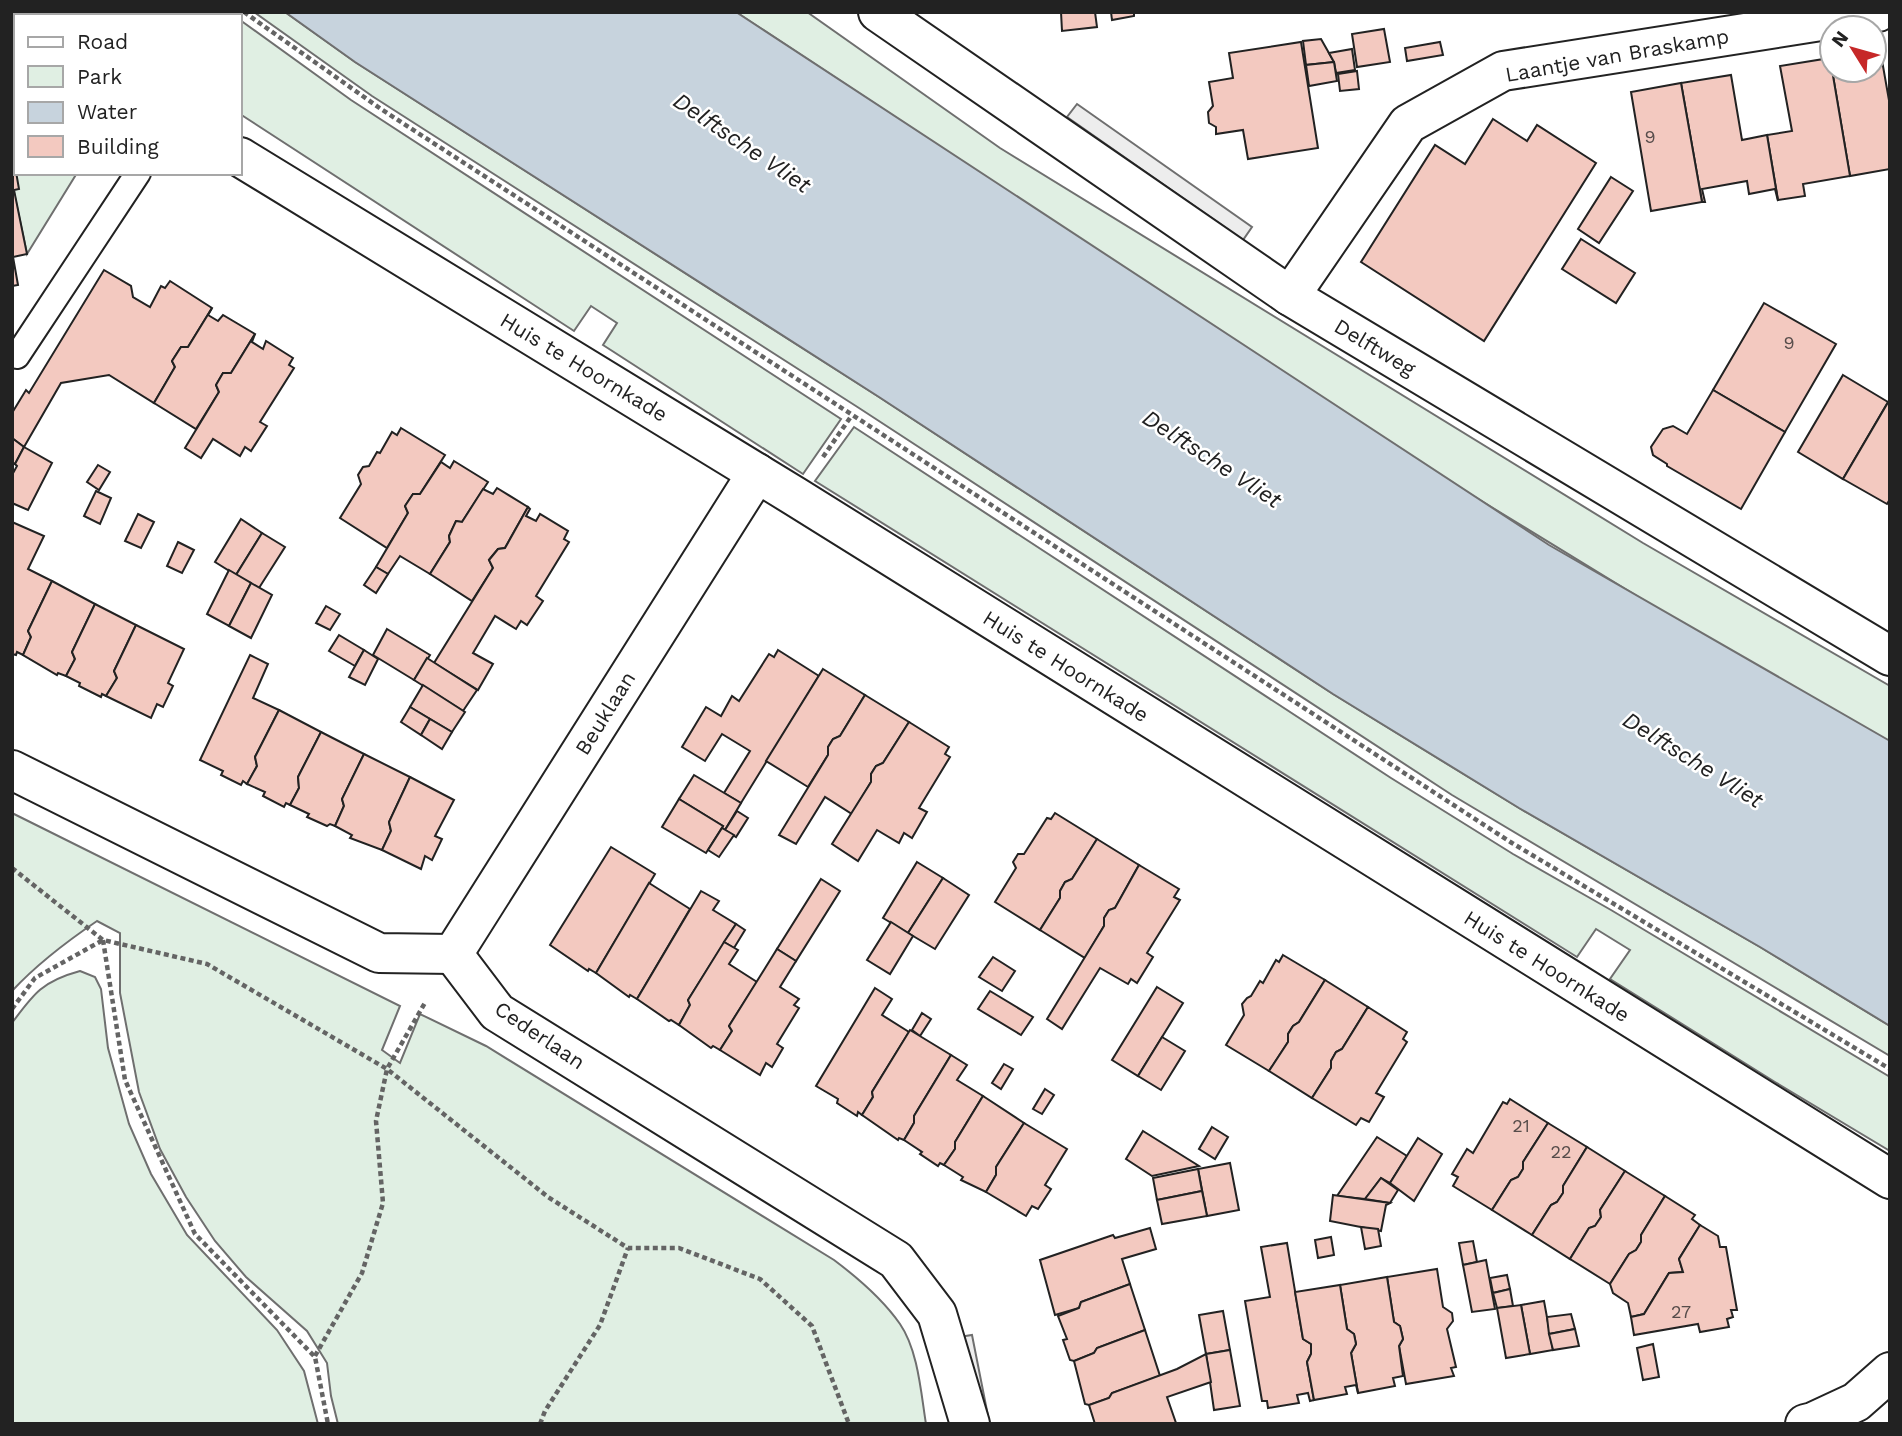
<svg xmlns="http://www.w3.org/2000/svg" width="1902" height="1436" font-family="'Work Sans',sans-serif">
<rect width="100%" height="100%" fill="#fff"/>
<!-- green -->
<g fill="#e0efe3" stroke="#6f6f6f" stroke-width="2">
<path d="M85 12H229L234 16H90Z"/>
<path d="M254 12H285L355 62 879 397 1333 694 1519 808 1760 947 1890 1026V1056L1452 795 859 408 372 96Z"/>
<path d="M736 12H807L1000 148 1643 543 1890 686V742L1694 631 1416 461Z"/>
<path d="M240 20 351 100 841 419 803 474 603 345 617 323 591 306 574 331 240 114Z"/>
<path d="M12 73 16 76V173H77L27 254 12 183Z"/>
<path d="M854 427 1391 778 1513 854 1611 910 1890 1077V1151L1775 1082 1610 979 1630 950 1596 929 1577 957 815 481Z"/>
<path d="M12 813 400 1006 382 1050 400 1063 420 1014 486 1046 834 1260C858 1278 882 1298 900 1324 918 1350 921 1393 926 1424H338L331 1396 327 1363 307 1331 246 1277 215 1241 186 1197 160 1149 139 1092 120 993V933L97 921C66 942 38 963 12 991Z"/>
<path d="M80 971 95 977 101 989 108 1048 129 1124 151 1174 187 1235 277 1330 304 1371 318 1424H12V1023C34 993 43 981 80 971Z"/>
</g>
<!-- parking -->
<g fill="#ededed" stroke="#6f6f6f" stroke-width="2">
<path d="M1077 104 1252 227 1243 240 1067 117Z"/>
<path d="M972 1335 989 1421 990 1424H977L959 1337Z"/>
</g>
<!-- water -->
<path fill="#c7d3dd" stroke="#6f6f6f" stroke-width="2" d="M285 12H736L1549 545 1890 741V1026L1760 947 1519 808 1333 694 879 397 355 62Z"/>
<!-- building -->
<g fill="#f3c9c0" stroke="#222" stroke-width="2">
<path d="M1061 12H1095L1097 27 1062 31Z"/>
<path d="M1111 12H1134V16L1112 20Z"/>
<path d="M1384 29 1390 62 1357 67 1352 34Z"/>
<path d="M1321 39 1334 62 1306 65 1303 41Z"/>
<path d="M1301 42 1318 148 1248 159 1243 130 1216 134V127L1209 123 1208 112 1213 106 1209 82 1233 78 1229 53Z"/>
<path d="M1440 42 1443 55 1407 61 1405 48Z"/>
<path d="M1352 49 1355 70 1336 73 1334 62 1329 53Z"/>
<path d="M1880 49 1890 106V169L1850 176 1832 70H1874V50Z"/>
<path d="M1830 58 1850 176 1803 184 1805 196 1778 200 1767 135 1792 131 1780 66Z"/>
<path d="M1334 62 1337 81 1309 86 1306 65Z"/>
<path d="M1357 71 1359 89 1340 91 1338 74Z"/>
<path d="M1731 75 1742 140 1767 135 1778 201 1775 189 1749 194 1747 181 1702 189 1705 202H1702L1681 83Z"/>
<path d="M1681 83 1702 202 1651 211 1631 92Z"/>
<path d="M1493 119 1527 141 1537 125 1596 163 1484 341 1361 262 1435 145 1465 164Z"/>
<path d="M12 166H15L19 189 14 190 27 254 13 257 18 285 12 286Z"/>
<path d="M1611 177 1633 191 1599 243 1578 229Z"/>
<path d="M1581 239 1635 273 1616 303 1562 269Z"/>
<path d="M104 270 131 286 133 297 150 307 161 286 165 288 170 281 212 308 188 347H181L172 361 175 367 154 403 109 375 61 383 24 447 12 438V413L26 390 29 393Z"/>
<path d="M1764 303 1836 344 1785 432 1713 390Z"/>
<path d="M212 308 208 315 218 321 223 315 255 334 231 373H223L216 385 219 392 196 429 154 403 175 367 172 361 181 347H188Z"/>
<path d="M255 334 252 342 263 349 266 341 293 358 289 365 294 368 260 422 267 426 251 451 245 447 240 456 213 439 201 458 185 448 219 392 216 385 223 373H231Z"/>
<path d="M1843 375 1888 402 1843 479 1798 452Z"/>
<path d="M1713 390 1785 432 1741 509 1667 466V464L1653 455 1651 447 1663 429 1673 426 1687 434Z"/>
<path d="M1890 399V499L1887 504 1843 479Z"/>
<path d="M401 428 445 455 420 494H413L405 506 408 513 387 548 340 518 361 484 358 475 363 467 369 466 377 452 380 453 392 432 397 435Z"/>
<path d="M12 438 24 447 15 464 12 462Z"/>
<path d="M24 447 52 463 28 510 12 503V475L17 466 15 464Z"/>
<path d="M454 461 488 482 462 522 456 521 449 536 450 542 430 574 400 556 388 574 376 567 408 513 405 506 413 494H420L441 462 450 468Z"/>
<path d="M98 465 110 472 99 490 87 482Z"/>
<path d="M497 488 528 507 505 548 498 549 489 560 493 568 472 601 430 574 450 542 449 536 456 521 462 522 483 489 493 494Z"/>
<path d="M96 491 111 498 100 524 84 516Z"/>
<path d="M528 507 530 509 526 516 536 521 540 514 568 531 564 539 569 542 536 596 543 601 527 625 521 621 516 629 495 616 473 653 493 664 478 690 434 663 493 568 489 560 498 549 505 548Z"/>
<path d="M138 514 154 522 141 548 125 541Z"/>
<path d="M241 519 262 533 236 575 215 562Z"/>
<path d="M12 522 44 536 28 569 52 581 28 631 31 637 23 655 17 652 16 655 12 654Z"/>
<path d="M262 533 285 547 259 588 236 575Z"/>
<path d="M178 542 194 550 182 573 167 566Z"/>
<path d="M376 567 388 574 376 593 364 585Z"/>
<path d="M229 570 251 583 229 626 207 614Z"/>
<path d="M52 581 95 604 72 652 75 659 66 676 58 673 57 675 23 655 31 637 28 631Z"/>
<path d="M251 583 272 595 251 638 229 626Z"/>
<path d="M95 604 136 625 114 671 117 678 106 696 102 694 101 697 79 686 80 683 66 676 75 659 72 652Z"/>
<path d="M326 606 340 614 330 630 316 623Z"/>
<path d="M136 625 184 649 168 683 173 686 163 707 157 704 151 718 106 696 117 678 114 671Z"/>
<path d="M387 629 430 655 414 680 373 655Z"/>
<path d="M339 635 364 650 355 666 329 651Z"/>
<path d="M364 650 378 659 365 685 349 677Z"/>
<path d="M778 650 819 676 741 803 724 793 750 751 722 734 705 761 682 747 706 707 721 716 732 696 739 701 769 654 774 657Z"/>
<path d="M250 655 268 664 253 698 279 710 255 757 257 766 247 784 243 781 241 785 221 775 223 771 200 760Z"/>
<path d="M427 658 477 690 463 711 414 680Z"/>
<path d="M823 669 865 695 840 736 833 739 828 747V755L808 787 766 761Z"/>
<path d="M423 685 465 712 452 732 410 707Z"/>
<path d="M865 695 909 722 883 763 876 766 871 774V782L852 814 825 797 796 844 779 835 828 755V747L833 739 840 736Z"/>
<path d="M410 707 430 719 421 735 401 722Z"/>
<path d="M279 710 321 732 298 777 299 788 290 805 286 803 284 807 263 796 265 792 247 784 257 766 255 757Z"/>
<path d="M430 719 452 732 442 749 421 735Z"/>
<path d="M909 722 949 747 945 754 950 757 919 808 927 812 912 838 904 833 899 843 877 830 858 861 832 844 871 782V774L876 766 883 763Z"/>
<path d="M321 732 364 754 342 799 344 806 335 826 330 824 327 826 307 817 309 814 290 805 299 788 298 777Z"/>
<path d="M364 754 410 777 389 822 391 831 382 850 350 838 352 835 335 826 344 806 342 799Z"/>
<path d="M694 775 741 803 725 830 722 828 723 826 679 799Z"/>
<path d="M410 777 454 800 435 836 442 839 432 860 425 856 421 869 382 850 391 831 389 822Z"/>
<path d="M679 799 723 826 706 853 662 827Z"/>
<path d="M737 811 748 818 736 837 725 830Z"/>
<path d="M1055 813 1097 839 1072 879 1065 882 1060 891V898L1040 930 995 902 1016 868 1013 862 1018 854H1024L1047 818 1051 819Z"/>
<path d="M722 828 734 835 719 857 708 850Z"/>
<path d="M1097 839 1139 865 1115 908 1109 910 1104 918V926L1085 958 1040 930 1060 898V891L1065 882 1072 879Z"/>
<path d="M611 847 655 874 596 973 589 969 588 971 550 945Z"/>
<path d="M917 862 943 878 908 933 883 918Z"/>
<path d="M1139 865 1179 889 1174 897 1180 900 1147 953 1153 957 1137 983 1131 979 1128 984 1100 968 1062 1029 1047 1019 1104 926V918L1109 910 1115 908Z"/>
<path d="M943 878 969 895 935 949 908 933Z"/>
<path d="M821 879 840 891 796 961 777 949Z"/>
<path d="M649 883 690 909 637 999 630 995 629 997 596 973Z"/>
<path d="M701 891 719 901 713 910 736 924 688 1000 690 1005 679 1025 671 1020 669 1021 637 999Z"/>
<path d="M891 922 913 936 890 974 867 960Z"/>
<path d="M736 924 745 930 734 948 724 942Z"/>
<path d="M724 942 738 950 729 964 757 982 729 1026 732 1031 720 1050 713 1046 711 1048 679 1025 690 1005 688 1000Z"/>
<path d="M777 949 796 961 780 987 799 999 794 1005 799 1008 777 1044 783 1048 772 1067 766 1063 760 1075 720 1050 732 1031 729 1026Z"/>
<path d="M1283 955 1325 980 1299 1022 1293 1026 1288 1034V1042L1269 1071 1226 1045 1244 1015 1242 1004 1247 998 1251 996 1260 981 1263 983 1276 960 1279 962Z"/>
<path d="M993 957 1015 971 1002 991 979 977Z"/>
<path d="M1325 980 1368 1007 1342 1049 1336 1052 1331 1061V1068L1312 1098 1269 1071 1288 1042V1034L1293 1026 1299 1022Z"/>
<path d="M1157 987 1183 1003 1138 1076 1112 1060Z"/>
<path d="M875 988 892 999 882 1015 909 1032 872 1092 873 1097 862 1115 858 1112 857 1116 837 1103 838 1099 816 1086Z"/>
<path d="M990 991 1033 1017 1021 1035 978 1009Z"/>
<path d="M1368 1007 1407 1032 1403 1039 1407 1042 1376 1093 1384 1097 1369 1122 1361 1118 1356 1125 1312 1098 1331 1068V1061L1336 1052 1342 1049Z"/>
<path d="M922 1013 931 1019 920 1036 912 1030Z"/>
<path d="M910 1030 951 1055 914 1116V1123L904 1140 899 1138 898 1140 862 1115 873 1097 872 1092Z"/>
<path d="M1162 1037 1185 1051 1161 1090 1138 1076Z"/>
<path d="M951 1055 967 1065 957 1080 983 1096 955 1142V1149L944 1165 940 1163 938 1166 920 1154 922 1152 904 1140 914 1123V1116Z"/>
<path d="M1004 1064 1013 1069 1001 1089 992 1083Z"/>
<path d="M1045 1089 1054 1095 1042 1114 1033 1109Z"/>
<path d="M983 1096 1024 1123 996 1167V1175L986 1192 961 1180 963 1177 944 1165 955 1149V1142Z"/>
<path d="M1510 1099 1548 1123 1523 1162V1169L1518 1177 1511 1180 1492 1210 1453 1186 1458 1177 1452 1174 1467 1149 1473 1153 1503 1102 1507 1104Z"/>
<path d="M1024 1123 1067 1149 1045 1185 1051 1189 1038 1209 1032 1206 1026 1216 986 1192 996 1175V1167Z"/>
<path d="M1548 1123 1587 1147 1563 1186V1193L1557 1202 1551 1205 1532 1235 1492 1210 1511 1180 1518 1177 1523 1169V1162Z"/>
<path d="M1212 1127 1228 1137 1215 1159 1199 1149Z"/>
<path d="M1143 1131 1199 1166 1152 1176 1126 1159Z"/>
<path d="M1377 1137 1407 1156 1390 1183 1381 1178 1365 1199 1337 1196Z"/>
<path d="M1418 1138 1442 1154 1414 1201 1390 1183Z"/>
<path d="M1587 1147 1625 1171 1600 1210 1601 1217 1595 1226 1589 1228 1570 1259 1532 1235 1551 1205 1557 1202 1563 1193V1186Z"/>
<path d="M1230 1163 1239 1210 1207 1216 1198 1169Z"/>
<path d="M1198 1169 1202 1191 1157 1200 1153 1178Z"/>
<path d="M1625 1171 1665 1196 1641 1235V1242L1636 1250 1629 1254 1610 1284 1570 1259 1589 1228 1595 1226 1601 1217 1600 1210Z"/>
<path d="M1381 1178 1398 1190 1390 1203 1365 1199Z"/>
<path d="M1202 1191 1207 1216 1162 1224 1157 1200Z"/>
<path d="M1333 1195 1390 1203 1386 1205 1381 1231 1330 1221Z"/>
<path d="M1665 1196 1695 1215 1692 1219 1700 1225 1679 1259 1683 1272 1669 1273 1644 1314 1631 1317 1628 1303 1613 1293 1610 1284 1629 1254 1636 1250 1641 1242V1235Z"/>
<path d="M1700 1225 1718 1236 1720 1247H1726L1737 1310H1731L1733 1317 1727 1319 1729 1327 1700 1332 1698 1324 1634 1335 1631 1317 1644 1314 1669 1273 1683 1272 1679 1259Z"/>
<path d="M1361 1227 1378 1229 1381 1246 1365 1249Z"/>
<path d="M1150 1228 1156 1249 1122 1259 1130 1284 1081 1302 1079 1308 1055 1315 1040 1260 1113 1235 1115 1238Z"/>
<path d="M1331 1237 1334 1255 1318 1258 1315 1240Z"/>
<path d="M1473 1241 1477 1262 1463 1265 1459 1243Z"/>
<path d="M1287 1243 1303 1339 1311 1344V1354L1307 1362 1314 1400 1310 1401 1308 1393 1297 1395 1299 1403 1268 1408 1267 1401H1262L1245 1301 1270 1297 1261 1247Z"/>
<path d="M1486 1260 1495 1309 1472 1312 1463 1265Z"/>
<path d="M1437 1269 1443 1307 1452 1313 1453 1321 1447 1329 1456 1367 1451 1368 1454 1376 1406 1384 1399 1346 1403 1339 1400 1326 1394 1322 1387 1277Z"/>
<path d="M1507 1275 1510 1289 1493 1293 1490 1278Z"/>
<path d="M1387 1277 1394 1322 1400 1326 1403 1339 1399 1346 1403 1376 1393 1378 1395 1386 1358 1393 1351 1353 1356 1344 1354 1334 1347 1329 1340 1285Z"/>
<path d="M1130 1284 1145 1330 1097 1348 1094 1353 1074 1361 1070 1360 1063 1340 1067 1339 1058 1316 1079 1308 1081 1302Z"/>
<path d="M1340 1285 1347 1329 1354 1334 1356 1344 1351 1353 1358 1393 1356 1385 1345 1387 1347 1394 1314 1400 1307 1362 1311 1354V1344L1303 1339 1295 1292Z"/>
<path d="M1510 1289 1513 1306 1497 1308 1493 1293Z"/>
<path d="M1544 1301 1553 1350 1530 1354 1521 1305Z"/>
<path d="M1521 1305 1530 1354 1506 1358 1497 1308Z"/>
<path d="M1223 1311 1230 1350 1206 1354 1199 1315Z"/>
<path d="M1571 1314 1575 1329 1549 1334 1547 1317Z"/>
<path d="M1575 1329 1579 1346 1553 1350 1549 1334Z"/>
<path d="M1145 1330 1160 1376 1112 1393 1109 1398 1089 1405 1085 1404 1074 1361 1094 1353 1097 1348Z"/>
<path d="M1653 1344 1659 1377 1643 1380 1637 1348Z"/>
<path d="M1230 1350 1240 1406 1214 1410 1206 1354Z"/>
<path d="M1206 1354 1211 1382 1167 1397 1176 1423 1095 1424 1089 1405 1109 1398 1112 1393 1177 1369Z"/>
</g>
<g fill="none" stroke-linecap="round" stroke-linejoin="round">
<defs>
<path id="lane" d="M17 356 138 173"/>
<g id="street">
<path d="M42 12 47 16"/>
<path d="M878 12 1290 296 1890 656"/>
<path d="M240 157 796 497 1890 1179"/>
<path d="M1290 296 1408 124 1503 71 1878 12"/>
<path d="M12 770 379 953 453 954"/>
<path d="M453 954 497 1012 896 1260 937 1314 970 1424"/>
<path d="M453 954 757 473"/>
<path d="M1805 1424 1813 1422 1856 1402 1890 1372"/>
</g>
</defs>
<!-- lane casing -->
<use href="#lane" stroke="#222" stroke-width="28"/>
<!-- street casing -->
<use href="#street" stroke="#222" stroke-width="42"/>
<!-- path -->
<g stroke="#646464" stroke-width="4.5" stroke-dasharray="5 3.5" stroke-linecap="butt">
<path d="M244 12 381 109 1512 843 1890 1069"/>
<path d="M823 457 852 415"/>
<path d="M12 868 103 940 207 964 387 1069 548 1197 628 1248H679L760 1279 812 1326 849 1424"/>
<path d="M103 940 125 1080 195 1234 315 1357 328 1424"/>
<path d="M12 1009 35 978 103 940"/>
<path d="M315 1356 362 1273 383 1203 376 1121 387 1069 426 1001"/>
<path d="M540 1424 545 1411 600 1325 628 1248"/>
</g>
<!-- lane -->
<use href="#lane" stroke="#fff" stroke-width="24"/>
<!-- street -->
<use href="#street" stroke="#fff" stroke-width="38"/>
</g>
<g text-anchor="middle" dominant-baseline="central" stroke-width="5" stroke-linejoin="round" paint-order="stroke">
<!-- number labels -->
<g font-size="18" fill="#564c4a">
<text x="1650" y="136">9</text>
<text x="1789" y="342">9</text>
<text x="1521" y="1125">21</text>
<text x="1561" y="1151">22</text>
<text x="1681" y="1311">27</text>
</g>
<!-- street labels -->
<g font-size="21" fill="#222" stroke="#fff">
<text transform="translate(1617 55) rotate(-10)">Laantje van Braskamp</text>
<text transform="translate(1375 347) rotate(31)">Delftweg</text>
<text transform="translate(584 367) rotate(31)">Huis te Hoornkade</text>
<text transform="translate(1066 666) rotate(32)">Huis te Hoornkade</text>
<text transform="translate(605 713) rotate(-58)">Beuklaan</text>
<text transform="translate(1547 966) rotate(32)">Huis te Hoornkade</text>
<text transform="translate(540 1035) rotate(34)">Cederlaan</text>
</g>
<!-- water labels -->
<g font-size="23" font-style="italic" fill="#222" stroke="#fff">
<text transform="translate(742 143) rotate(34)">Delftsche Vliet</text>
<text transform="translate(1212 459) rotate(33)">Delftsche Vliet</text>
<text transform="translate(1693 760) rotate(32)">Delftsche Vliet</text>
</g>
</g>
<!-- border -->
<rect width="1902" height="1436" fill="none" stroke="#222222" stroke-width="28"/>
<!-- legend -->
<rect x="14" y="14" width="228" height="161" fill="#ffffff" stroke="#a7a7a7" stroke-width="2"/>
<rect x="28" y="37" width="35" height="10" fill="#ffffff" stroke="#a7a7a7" stroke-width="2"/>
<text x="77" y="49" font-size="21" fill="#222222">Road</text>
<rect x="28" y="66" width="35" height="21" fill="#e0efe3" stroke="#a7a7a7" stroke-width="2"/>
<text x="77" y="84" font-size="21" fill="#222222">Park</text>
<rect x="28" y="102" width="35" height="21" fill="#c7d3dd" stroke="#a7a7a7" stroke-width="2"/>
<text x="77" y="119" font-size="21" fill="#222222">Water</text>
<rect x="28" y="136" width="35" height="21" fill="#f3c9c0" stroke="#a7a7a7" stroke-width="2"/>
<text x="77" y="154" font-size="21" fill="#222222">Building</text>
<!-- north arrow -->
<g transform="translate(1853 49) rotate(307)"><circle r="33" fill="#ffffff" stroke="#a7a7a7" stroke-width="2"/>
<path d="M0-5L12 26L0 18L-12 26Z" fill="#c62828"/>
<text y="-10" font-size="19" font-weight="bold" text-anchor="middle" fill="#222222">N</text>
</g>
</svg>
